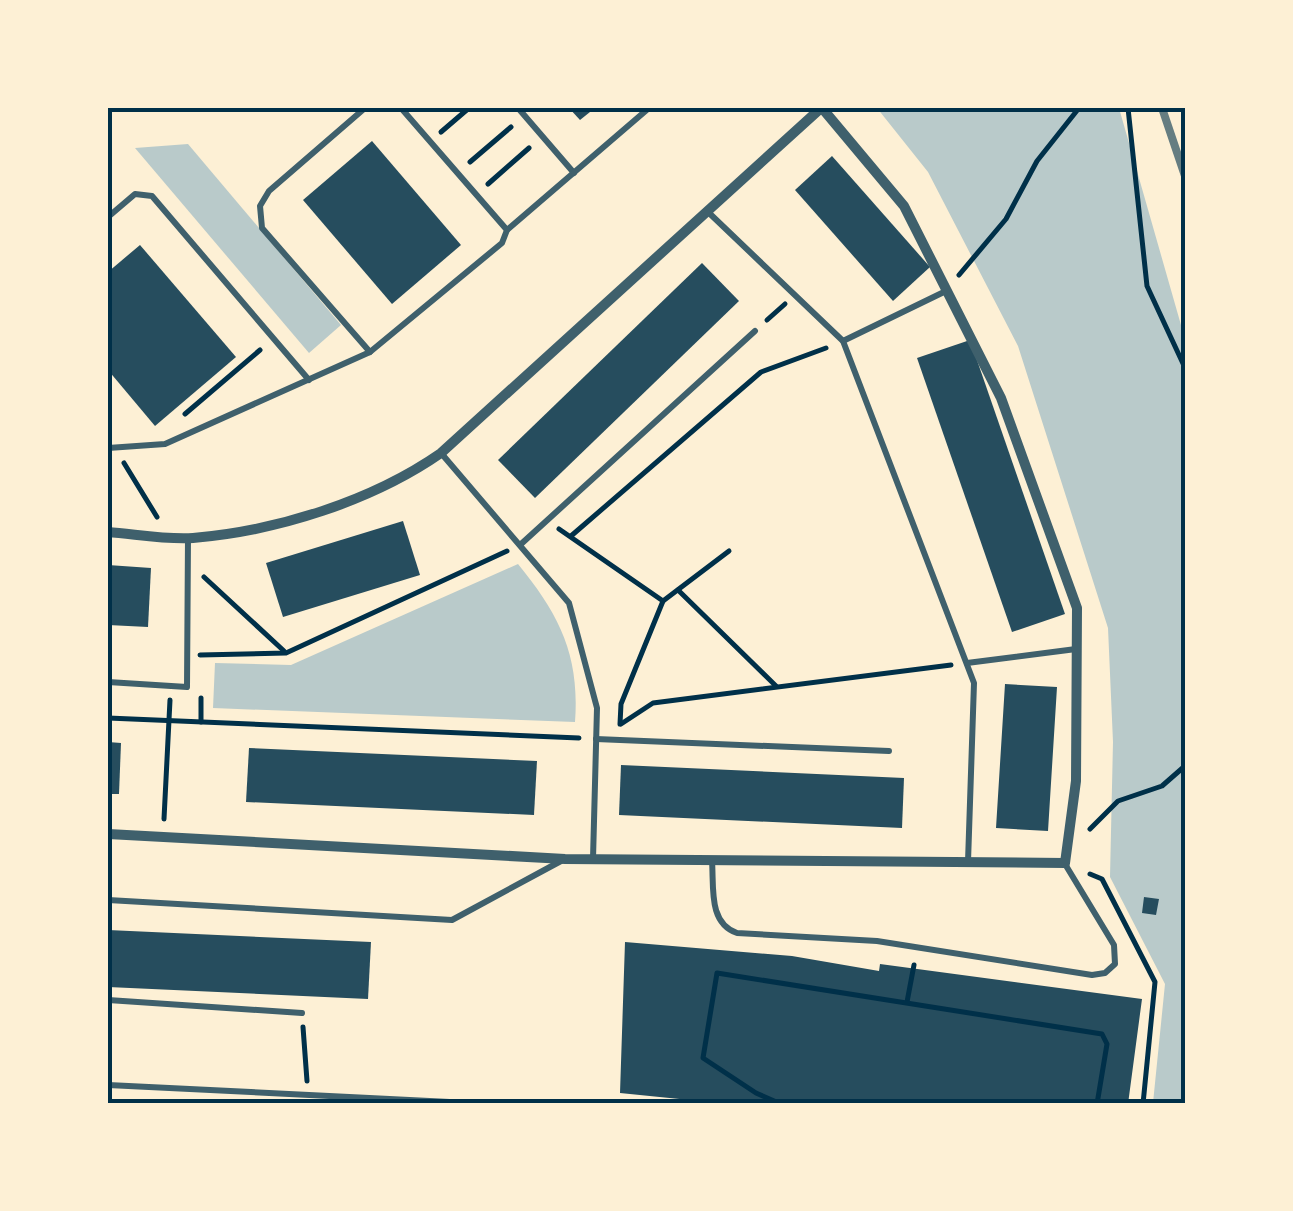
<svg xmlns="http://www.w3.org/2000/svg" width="1293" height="1211" font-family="'Crimson Pro',serif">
<rect width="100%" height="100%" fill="#fdf0d5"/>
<!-- green -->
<g fill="#b9caca">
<path d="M877 108H1119L1185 339V1103H1153L1165 984 1110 877 1113 742 1108 628 1018 346 928 172Z"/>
<path d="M188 144 341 325 309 353 135 148Z"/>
<path d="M518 564C559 614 580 655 575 722L213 708 215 663 291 665Z"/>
</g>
<!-- building -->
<g fill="#264d5e">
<path d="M569 108H595L580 120Z"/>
<path d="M372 141 461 245 392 304 303 200Z"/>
<path d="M832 156 930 267 893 301 795 190Z"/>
<path d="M140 245 236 357 155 426 108 370V272Z"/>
<path d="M702 263 739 301 535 498 498 460Z"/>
<path d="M970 340 1065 614 1012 632 917 358Z"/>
<path d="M403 521 420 575 283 617 266 563Z"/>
<path d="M108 565 151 568 148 627 108 625Z"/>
<path d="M1005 684 1057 687 1048 831 996 828Z"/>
<path d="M108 742 121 743 119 794H108Z"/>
<path d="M249 748 537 761 534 815 246 802Z"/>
<path d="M621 765 904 778 902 828 619 815Z"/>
<path d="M1144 897 1159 899 1156 915 1142 913Z"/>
<path d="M108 930 371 942 368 999 108 987Z"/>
<path d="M625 942 792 956 879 971 880 964 1142 999 1128 1104H729L620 1093Z"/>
</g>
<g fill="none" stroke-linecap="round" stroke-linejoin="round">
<!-- path -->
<g stroke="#003049" stroke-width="5">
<path d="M1128 108 1147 286 1186 370"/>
<path d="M441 132 469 108"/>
<path d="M470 162 511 127"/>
<path d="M488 184 529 148"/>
<path d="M959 275 1006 219 1037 161 1079 108"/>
<path d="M767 320 785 304"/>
<path d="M185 414 260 350"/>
<path d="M124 463 157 517"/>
<path d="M559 529 663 601"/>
<path d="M571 536 761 372 826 348"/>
<path d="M204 577 284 651"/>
<path d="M678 590 776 686"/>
<path d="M200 655 286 653 507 551"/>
<path d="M108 718 579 738"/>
<path d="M201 722V698"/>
<path d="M620 724 621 704 663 601 729 551"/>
<path d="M621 724 653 703 951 665"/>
<path d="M164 819 170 700"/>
<path d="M1090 829 1118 801 1162 786 1186 765"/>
<path d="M1090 874 1102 879 1155 982 1143 1104"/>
<path d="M907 1002 914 965"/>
<path d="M303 1027 307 1081"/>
<path d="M781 1104 756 1093 703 1058 717 973 1102 1034 1107 1044 1097 1104"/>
</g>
<!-- service -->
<g stroke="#3f606c" stroke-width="6">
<path d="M365 108 269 191 260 206 262 228 370 352"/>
<path d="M518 108 574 173"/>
<path d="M707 211 843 341 974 683 968 862"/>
<path d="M108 217 135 194 152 196 309 380"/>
<path d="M507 230 649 108"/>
<path d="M843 341 946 291"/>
<path d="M108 448 165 444 370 352 502 243 507 230 401 108"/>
<path d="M441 453 569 603 597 708 593 859"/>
<path d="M520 545 755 331"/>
<path d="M967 663 1076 649"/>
<path d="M108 682 187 687 188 538"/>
<path d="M596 739 889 751"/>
<path d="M712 861C714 887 708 923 737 933L877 941 1092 975 1105 973 1115 964 1114 945 1065 864"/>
<path d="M108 900 452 920 561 861"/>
<path d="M108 1000 302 1013"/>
<path d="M108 1085 490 1104"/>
</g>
<!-- minor -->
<g stroke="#3f606c" stroke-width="10">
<path d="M108 532C135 534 166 540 193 538 277 531 372 501 441 453L821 108"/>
<path d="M108 834 565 859 1065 863 1076 781 1077 608 1001 398 904 206 822 108"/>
</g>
<!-- rail -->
<path stroke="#657d81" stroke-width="8" d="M1162 108 1186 179"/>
</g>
<!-- border -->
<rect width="1293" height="1211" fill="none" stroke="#fdf0d5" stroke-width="220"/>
<rect x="110" y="110" width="1073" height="991" fill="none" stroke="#003049" stroke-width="4"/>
</svg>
